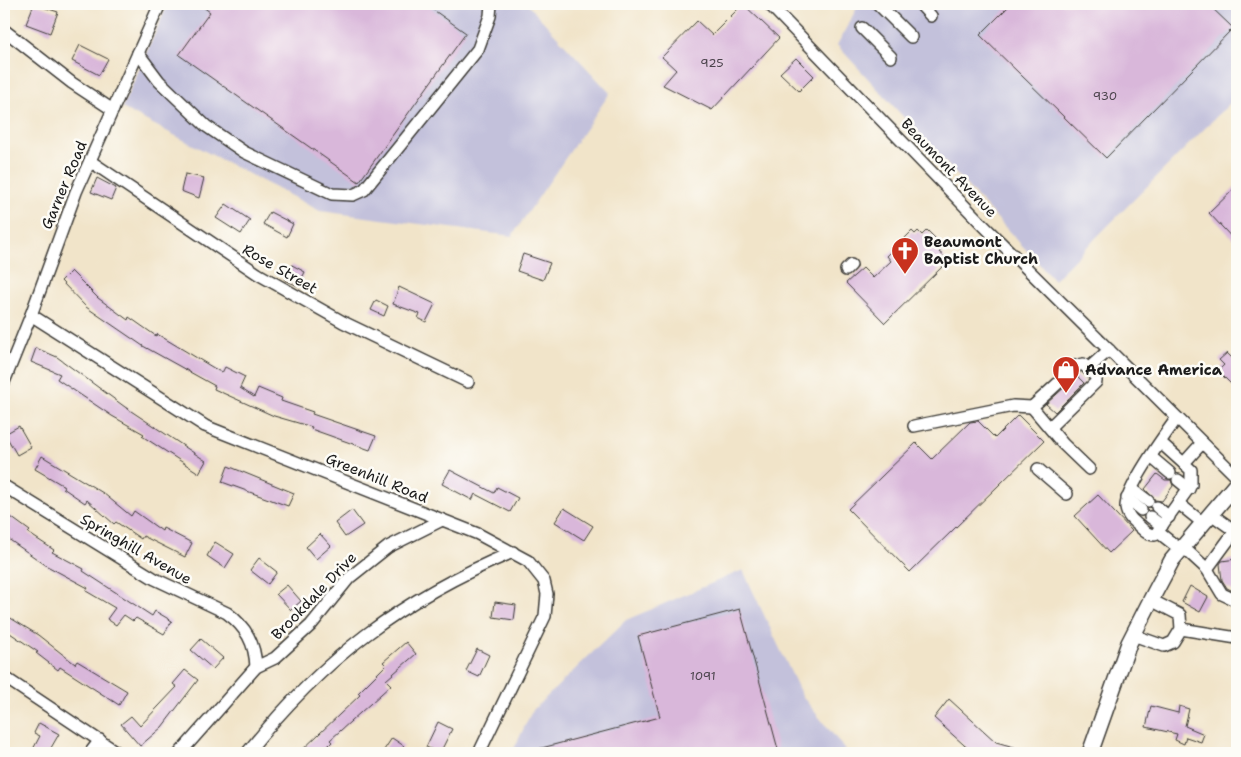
<svg xmlns="http://www.w3.org/2000/svg" width="1241" height="757" font-family="'Shantell Sans',sans-serif">
<rect width="100%" height="100%" fill="#fdfcf7"/>
<filter id="ink" filterUnits="userSpaceOnUse"><feTurbulence type="fractalNoise" baseFrequency=".02" numOctaves="2"/><feDisplacementMap in="SourceGraphic" scale="10" xChannelSelector="R" yChannelSelector="G"/><feConvolveMatrix kernelMatrix="1 2 1 2 8 2 1 2 1" color-interpolation-filters="sRGB"/></filter>
<filter id="wash" filterUnits="userSpaceOnUse"><feTurbulence type="fractalNoise" baseFrequency=".0096" numOctaves="4" result="noise"/><feDisplacementMap in="SourceGraphic" scale="20" xChannelSelector="R" yChannelSelector="G"/><feGaussianBlur stdDeviation="1.12" result="paint"/><feColorMatrix in="noise" values="0 0 0 0 0 0 0 0 0 0 0 0 0 0 0 0 0 1.4 0 .05"/><feComposite in="paint" operator="in"/></filter>
<g filter="url(#wash)">
<rect width="100%" height="100%" fill="#f1e4c9"/>
<!-- industrial -->
<g fill="#c3c1db">
<path d="M168 4H527L610 93 512 236 320 211 122 108Z"/>
<path d="M859 4H1237V96L1054 280 837 45Z"/>
<path d="M743 570 802 696 848 753H512L532 711 626 620Z"/>
</g>
<g id="blocks">
<!-- building -->
<g fill="#d9b7da">
<path d="M34 4 58 12 50 33 26 24Z"/>
<path d="M199 4H425L466 33 359 182 179 55 210 12Z"/>
<path d="M743 4 779 38 712 110 663 85 676 70 662 57 697 21 712 35Z"/>
<path d="M1011 4H1208L1233 28 1106 158 980 35Z"/>
<path d="M80 45 108 59 99 75 72 61Z"/>
<path d="M796 58 814 76 799 91 780 73Z"/>
<path d="M185 174 204 178 199 198 181 191Z"/>
<path d="M97 178 116 188 111 200 91 192Z"/>
<path d="M1237 186V243L1209 213Z"/>
<path d="M226 204 250 220 241 234 216 218Z"/>
<path d="M270 212 293 224 287 237 263 224Z"/>
<path d="M927 230 944 247 939 252 945 257 940 262 944 265 885 323 846 283 863 268 873 278 891 261 887 256 912 231 915 234 918 231 922 235Z"/>
<path d="M523 254 550 263 543 280 517 271Z"/>
<path d="M292 265 305 272 298 286 285 280Z"/>
<path d="M71 271 98 298 128 320 129 317 156 336 157 334 222 373 225 367 245 377 240 388 254 397 258 388 282 398 281 401 313 412 312 414 376 436 370 450 311 429 312 427 274 416 214 389 215 386 143 346 86 307 61 281Z"/>
<path d="M399 287 435 304 426 322 418 318 420 314 393 304Z"/>
<path d="M376 300 388 306 384 316 371 310Z"/>
<path d="M36 348 57 357 125 407 206 461 199 473 142 436 144 434 112 416 57 379 60 374 31 362Z"/>
<path d="M1227 353 1237 363V390L1218 371 1224 365 1219 360Z"/>
<path d="M1077 376 1084 383 1055 412 1046 404Z"/>
<path d="M1018 415 1044 441 910 572 848 509 916 443 932 459 970 422 978 421 995 438Z"/>
<path d="M19 426 31 447 17 455 5 434Z"/>
<path d="M42 456 103 493 131 516 134 511 162 531 163 528 192 543 185 557 143 536 141 539 116 522 114 524 87 500 85 503 63 488 64 486 35 469Z"/>
<path d="M228 466 294 493 288 506 222 482Z"/>
<path d="M450 470 494 493 497 487 518 498 510 512 475 494 472 500 442 484Z"/>
<path d="M1157 474 1165 480H1171L1173 486 1162 501 1155 500 1145 489Z"/>
<path d="M1098 495 1132 531 1109 553 1075 516Z"/>
<path d="M564 508 593 526 584 540 555 522Z"/>
<path d="M352 510 363 525 345 537 335 523Z"/>
<path d="M4 512 30 531 28 533 54 550 52 552 84 569 83 571 152 616 155 611 172 621 164 634 136 618 133 621 124 615 116 625 107 619 115 608 86 591 88 588 47 566 4 536Z"/>
<path d="M320 534 331 546 316 559 306 547Z"/>
<path d="M215 542 234 554 225 568 207 556Z"/>
<path d="M259 558 277 572 268 584 250 570Z"/>
<path d="M1236 559 1237 565V593L1227 588 1222 580 1220 564 1222 561Z"/>
<path d="M287 585 301 601 291 610 276 594Z"/>
<path d="M1190 586 1208 597 1200 612 1182 602Z"/>
<path d="M495 602 516 605 514 620 493 617Z"/>
<path d="M740 609 779 753H535L534 750 660 717 638 636Z"/>
<path d="M4 614 38 635 75 664 77 661 127 691 119 705 60 667 58 670 36 653 38 652 4 629Z"/>
<path d="M201 639 223 658 213 669 191 650Z"/>
<path d="M406 642 416 654 386 680 391 685 330 740 332 742 321 753H299L360 695 358 693 386 665 383 662Z"/>
<path d="M477 649 489 655 479 677 466 671Z"/>
<path d="M185 670 198 680 162 727 140 746 121 724 131 716 140 726 177 687 173 684Z"/>
<path d="M949 699 996 742 1028 751V753H973L934 718Z"/>
<path d="M1151 706 1178 713 1179 706 1189 709 1185 726 1204 734 1201 742 1186 737 1184 744 1175 740 1177 734 1146 727Z"/>
<path d="M438 722 452 729 440 753 426 747Z"/>
<path d="M39 723 59 734 48 753H31L40 736 34 733Z"/>
<path d="M392 738 404 746 399 753H382Z"/>
</g>
</g>
</g>
<g filter="url(#ink)">
<use href="#blocks" fill-opacity="0" stroke="#3c3a36" stroke-width="1"/>
<g fill="none" stroke-linecap="round" stroke-linejoin="round">
<defs>
<g id="minor">
<path d="M769 4 981 223 1237 477"/>
<path d="M878 4 911 37"/>
<path d="M920 4 931 16"/>
<path d="M862 28 891 57"/>
<path d="M4 30 72 83 113 110"/>
<path d="M138 53 159 81 206 126 244 152 332 194 353 195 364 190 478 49 490 16 491 4"/>
<path d="M90 161 258 274 343 322 468 382"/>
<path d="M846 270 851 265"/>
<path d="M31 315 205 426 478 534 528 561 544 581 547 594 545 616 479 753"/>
<path d="M1089 368 1109 350"/>
<path d="M4 382 31 315 76 192 160 4"/>
<path d="M1032 407 1063 444 1089 469"/>
<path d="M914 426 1013 406 1032 407 1078 365 1083 364 1096 377V382L1050 427"/>
<path d="M1160 442 1191 470V485L1155 535C1148 535 1144 531 1139 526 1133 521 1127 516 1126 508 1124 491 1166 433 1177 418"/>
<path d="M1151 457 1170 473"/>
<path d="M1184 463 1202 443"/>
<path d="M1038 469 1067 494"/>
<path d="M1178 480 1189 489"/>
<path d="M4 486 155 579 227 613C246 627 255 643 256 667"/>
<path d="M1132 489 1148 501"/>
<path d="M1127 498 1141 510"/>
<path d="M1178 503 1203 523"/>
<path d="M1157 507 1169 517"/>
<path d="M1150 517 1162 526"/>
<path d="M1158 532 1181 550"/>
<path d="M1183 547 1207 569 1235 531 1211 514"/>
<path d="M1207 569 1222 594 1237 601"/>
<path d="M1181 629 1237 638"/>
<path d="M1133 635 1164 646 1173 642 1181 629 1180 615 1151 600"/>
<path d="M4 677 118 753"/>
<path d="M90 753 100 740"/>
<path d="M180 753 256 667 275 658 311 625 349 578 388 547 442 520"/>
<path d="M247 753C323 658 401 599 513 552"/>
</g>
<path id="major" d="M1090 753 1129 643 1155 592 1172 560 1237 483"/>
</defs>
<!-- minor casing -->
<use href="#minor" stroke="#3c3a36" stroke-width="14"/>
<!-- major casing -->
<use href="#major" stroke="#3c3a36" stroke-width="18"/>
<!-- minor -->
<use href="#minor" stroke="#fff" stroke-width="11"/>
<!-- major -->
<use href="#major" stroke="#fff" stroke-width="15"/>
</g>
</g>
<!-- icons -->
<defs>
<symbol id="church-pin" viewBox="-11 -11 22 30"><path d="M0 17L-7.5 6A9.5 9.5 0 1 1 7.5 6Z" fill="#c8321e" stroke="#fdfcf7"/><path d="M-1.2-6h2.4v3.5h3.3v2.4h-3.3V6h-2.4V-.1h-3.3v-2.4h3.3Z" fill="#fff"/></symbol>
<symbol id="shop-pin" viewBox="-11 -11 22 30"><path d="M0 17L-7.5 6A9.5 9.5 0 1 1 7.5 6Z" fill="#c8321e" stroke="#fdfcf7"/><path d="M-5-2.5h2.3a2.7 3.5 0 0 1 5.4 0H5L5.5 6h-11ZM-1.5-2.5h3a1.5 2.3 0 0 0-3 0Z" fill="#fff"/></symbol>
</defs>
<g fill-rule="evenodd">
<use href="#church-pin" x="889" y="235" width="32" height="43"/>
<use href="#shop-pin" x="1050" y="354" width="32" height="43"/>
</g>
<g text-anchor="middle" dominant-baseline="central" stroke-width="5" stroke-linejoin="round" paint-order="stroke">
<!-- number labels -->
<g font-size="12" fill="#4b434c">
<text x="712" y="63">925</text>
<text x="1105" y="96">930</text>
<text x="703" y="676">1091</text>
</g>
<!-- street labels -->
<g font-size="15" fill="#1c1c1c" stroke="#fdfcf7">
<text transform="translate(949 168) rotate(46)">Beaumont Avenue</text>
<text transform="translate(64 185) rotate(-67)">Garner Road</text>
<text transform="translate(280 269) rotate(30)">Rose Street</text>
<text transform="translate(377 478) rotate(22)">Greenhill Road</text>
<text transform="translate(136 549) rotate(30)">Springhill Avenue</text>
<text transform="translate(314 596) rotate(-46)">Brookdale Drive</text>
</g>
<!-- poi labels -->
<g font-size="15" font-weight="bold" fill="#1c1c1c" stroke="#fdfcf7" text-anchor="start">
<text x="924" y="242">Beaumont<tspan x="924" dy="17">Baptist Church</tspan></text>
<text x="1085" y="370">Advance America</text>
</g>
</g>
<!-- margin -->
<rect width="1241" height="757" fill="none" stroke="#fdfcf7" stroke-width="20"/>
</svg>
